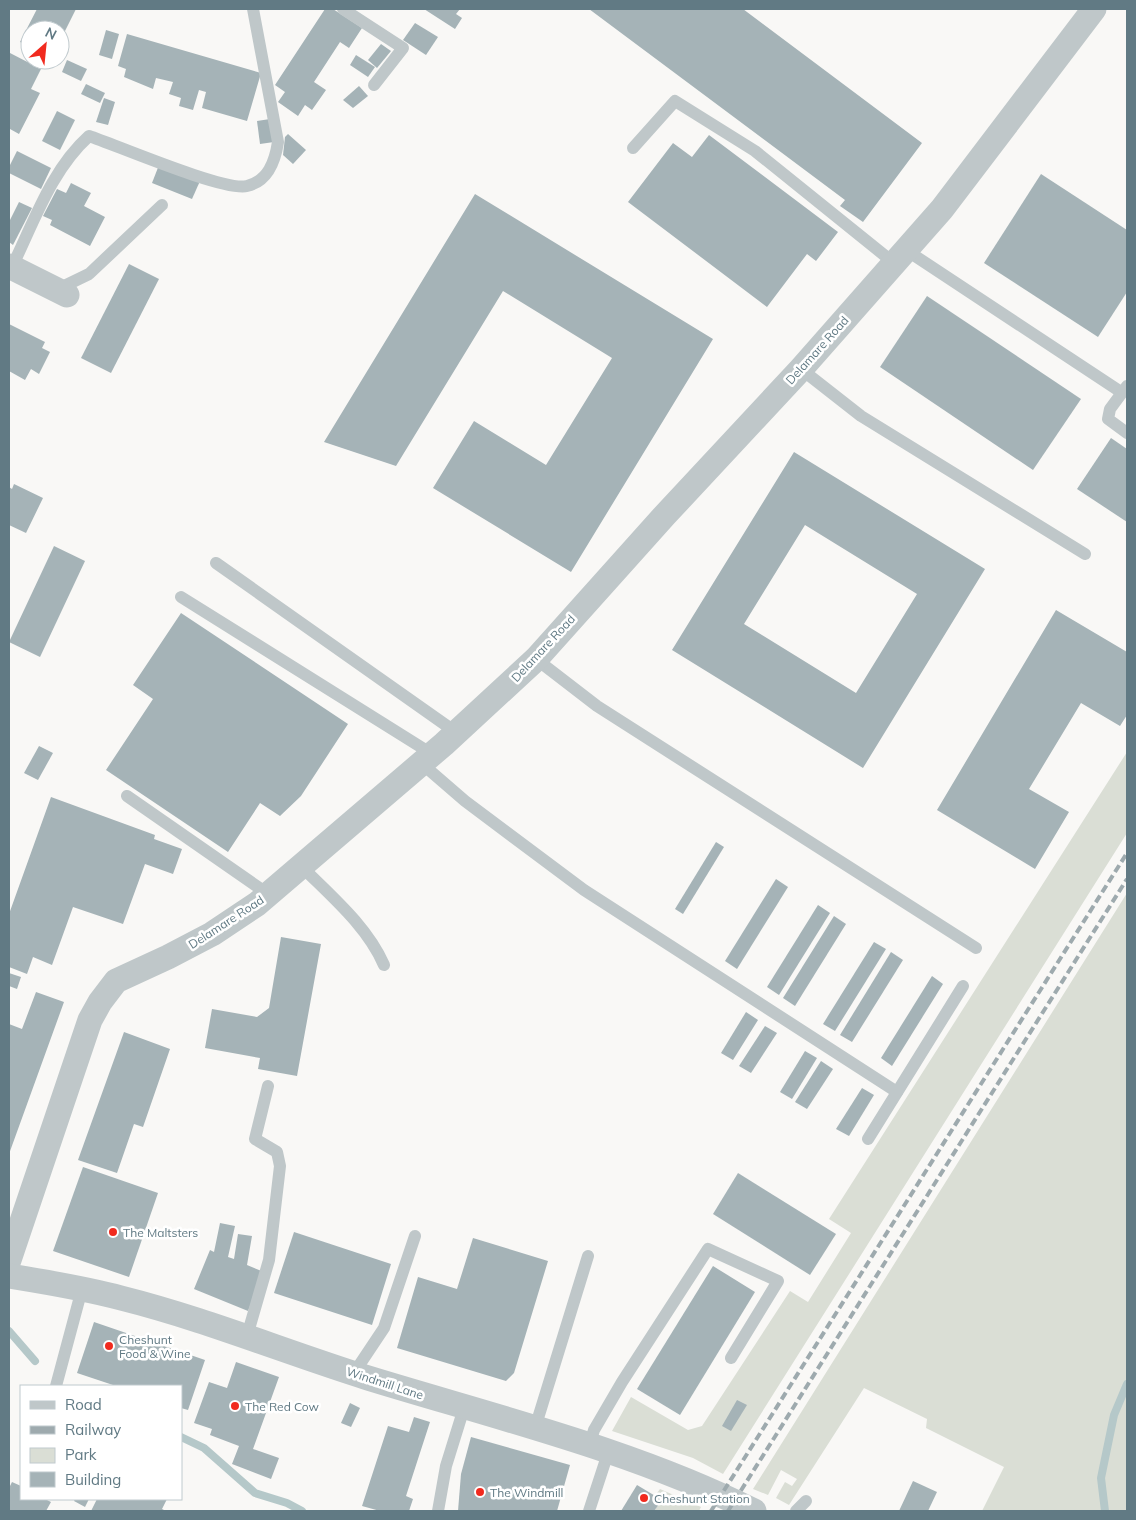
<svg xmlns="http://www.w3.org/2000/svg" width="1136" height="1520" font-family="Mulish,sans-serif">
<rect width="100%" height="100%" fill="#f9f8f6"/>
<!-- green -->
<g fill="#daded5">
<path d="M1127 752V833L723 1474 693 1458 612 1431 631 1397 688 1430 702 1426 790 1291 808 1302 851 1233 829 1219Z"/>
<path d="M1127 893V1511H982L1004 1467 926 1428 927 1419 864 1388 789 1505 776 1498 785 1482 792 1486 797 1479 781 1470 768 1495 753 1489Z"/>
<path d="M660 1489 701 1507 699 1511H654L661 1500 655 1496Z"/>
</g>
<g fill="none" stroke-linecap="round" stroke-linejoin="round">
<!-- stream -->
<g stroke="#b5c8c9" stroke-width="8">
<path d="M9 1331 35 1361"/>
<path d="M181 1437 204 1448 255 1493 287 1503 302 1511"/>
<path d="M1105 1511 1101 1478 1114 1415 1127 1384"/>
</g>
</g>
<!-- building -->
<g fill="#a5b3b7" fill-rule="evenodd">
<path d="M37 9H76L60 41V30H30V47L20 42Z"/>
<path d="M325 9H333L362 28 349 48 340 42 314 82 326 90 312 110 305 105 298 116 278 102 285 92 275 85Z"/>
<path d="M424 9H460L456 14 462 18 455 29Z"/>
<path d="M589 9H743L922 143 863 222 840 206 845 200Z"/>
<path d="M415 23 438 37 426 55 403 40Z"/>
<path d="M106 30 119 34 112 59 99 55Z"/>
<path d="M127 34 261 73 247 121 202 108 206 92 199 90 193 110 179 106 181 98 169 94 173 82 156 78 153 89 124 77 126 69 118 66Z"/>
<path d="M381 44 391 51 377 68 368 60Z"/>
<path d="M10 53 41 69 31 89 40 93 19 134 10 129 9 133Z"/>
<path d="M356 55 375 67 368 77 350 65Z"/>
<path d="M67 60 87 69 81 81 62 72Z"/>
<path d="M86 84 105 93 100 103 81 94Z"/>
<path d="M359 86 368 96 353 108 343 100Z"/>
<path d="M104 98 115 102 108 125 96 122Z"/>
<path d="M57 111 75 120 60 150 42 141Z"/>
<path d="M270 119 274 142 260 144 257 121Z"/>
<path d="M288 134 306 150 293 164 283 155 285 137Z"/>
<path d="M709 135 838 232 816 261 807 254 767 307 628 202 673 143 692 157Z"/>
<path d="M17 151 51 168 41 189 9 173V167Z"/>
<path d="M159 165 200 181 192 199 152 183Z"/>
<path d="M1041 174 1127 230V292L1098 337 984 263Z"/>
<path d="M71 183 91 193 84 206 105 217 90 246 50 225 52 220 43 216 57 189 66 193Z"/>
<path d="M475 194 713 339 571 572 433 488 474 421 546 465 612 358 503 291 396 466 324 442Z"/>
<path d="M19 202 32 208 13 245 9 242V222Z"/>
<path d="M129 264 159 279 111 373 81 358Z"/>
<path d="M927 296 1081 399 1033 470 880 367Z"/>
<path d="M9 324 45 342 42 348 50 352 39 374 31 369 25 380 9 371Z"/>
<path d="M1111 438 1127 449V522L1077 489Z"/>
<path d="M794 452 985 569 863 768 672 650ZM805 525 917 594 856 693 744 624Z"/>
<path d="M14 484 43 498 26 533 9 525V487L12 489Z"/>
<path d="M54 546 85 561 40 657 9 642Z"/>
<path d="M1056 610 1127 652V715L1120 726 1081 703 1029 789 1069 812 1035 869 937 810Z"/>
<path d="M181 613 348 724 301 796 280 816 260 803 228 852 106 770 153 699 133 685Z"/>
<path d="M39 746 53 753 38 780 24 773Z"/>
<path d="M51 797 155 835 154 839 182 849 173 874 145 864 123 924 73 907 52 965 33 957 27 974 9 967V914Z"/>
<path d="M716 842 724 847 683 914 675 909Z"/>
<path d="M776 879 788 887 737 969 725 961Z"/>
<path d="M818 905 830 913 779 995 767 987Z"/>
<path d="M834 916 846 924 795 1006 783 998Z"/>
<path d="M281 937 321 944 297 1076 258 1069 260 1058 205 1048 212 1009 257 1017 269 1008Z"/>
<path d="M874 942 886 949 835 1031 823 1024Z"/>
<path d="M891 952 903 960 852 1042 840 1035Z"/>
<path d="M9 973 21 977 17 989 9 986Z"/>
<path d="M932 976 943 984 892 1066 881 1058Z"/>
<path d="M36 992 64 1002 9 1154V1024L22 1029Z"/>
<path d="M746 1012 758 1020 733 1060 721 1053Z"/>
<path d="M765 1026 777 1033 751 1073 739 1066Z"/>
<path d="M124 1032 170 1049 143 1127 134 1124 117 1173 78 1160Z"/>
<path d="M805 1051 817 1058 792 1099 780 1092Z"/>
<path d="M821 1061 833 1069 807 1109 795 1102Z"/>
<path d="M862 1088 874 1095 849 1136 836 1129Z"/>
<path d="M83 1167 158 1193 129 1277 53 1251Z"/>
<path d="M738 1173 836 1234 810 1275 713 1214Z"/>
<path d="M220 1223 235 1226 228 1257 234 1259 238 1234 252 1236 247 1265 264 1272 248 1311 194 1289 210 1250 214 1252Z"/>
<path d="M294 1232 391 1264 372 1325 274 1293Z"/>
<path d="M473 1238 548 1261 514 1373 506 1381 397 1348 418 1277 457 1289Z"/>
<path d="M713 1266 755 1292 680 1415 637 1389Z"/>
<path d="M94 1322 205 1360 188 1410 181 1408V1386H116L77 1373Z"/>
<path d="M236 1362 279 1377 253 1449 279 1458 271 1479 232 1464 239 1446 210 1435 212 1429 194 1423 209 1382 227 1388Z"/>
<path d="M737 1400 747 1405 731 1431 722 1426Z"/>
<path d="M350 1403 360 1408 351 1427 341 1423Z"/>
<path d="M414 1417 430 1422 406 1496 413 1499 409 1511H380L362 1506 388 1426 409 1432Z"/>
<path d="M471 1437 570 1465 557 1511H458L461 1474Z"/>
<path d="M913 1481 937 1492 928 1511H899Z"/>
<path d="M12 1482 21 1486V1499H45L51 1502 46 1511H9V1488Z"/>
<path d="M637 1485 662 1500 654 1511H621Z"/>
<path d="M75 1499H89L85 1507 74 1501Z"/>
<path d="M97 1499H167L162 1509 166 1511H91Z"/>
</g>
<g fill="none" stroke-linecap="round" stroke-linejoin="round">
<!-- lane -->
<g stroke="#bfc7c9" stroke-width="12">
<path d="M343 9 403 48 374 85"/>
<path d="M633 148 675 101 755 151 894 263"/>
<path d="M906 250 1121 392"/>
<path d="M10 271C33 225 50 171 89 136 116 145 225 192 247 186 268 181 275 162 278 142L253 9"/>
<path d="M56 290 89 274 162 205"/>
<path d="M801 369 861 416 1085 554"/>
<path d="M1127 386 1110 409 1108 419 1127 433"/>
<path d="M216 563 457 733"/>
<path d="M181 597 432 754"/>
<path d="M536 659 597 706 976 948"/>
<path d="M421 763 465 801 584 890 897 1092"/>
<path d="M127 796 268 894"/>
<path d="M301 866C331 896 367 926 384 965"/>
<path d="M868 1139 963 986"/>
<path d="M247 1336 269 1260 280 1166 277 1152 255 1139 268 1086"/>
<path d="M354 1373 384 1328 415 1236"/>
<path d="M56 1386 82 1289"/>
<path d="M535 1428 588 1256"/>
<path d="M589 1446 594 1430 622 1382 708 1249 778 1281 731 1358"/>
<path d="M438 1511 446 1466 464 1408"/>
<path d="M589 1511 608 1453"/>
<path d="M796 1511 806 1501"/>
</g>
<!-- street -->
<g stroke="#bfc7c9" stroke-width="25">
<path d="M9 266 67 295"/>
<path d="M9 1260 90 1020 100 1002 116 981 168 957 212 934 257 904 444 744 536 659 665 515 801 369 942 209 1094 9"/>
<path d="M9 1276C46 1282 84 1288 121 1298 205 1319 285 1352 368 1378 495 1417 635 1451 754 1511"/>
</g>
<!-- rail -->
<g stroke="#9eaaae" stroke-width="4" stroke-dasharray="8 4" stroke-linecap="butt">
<path d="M711 1511 1127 853"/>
<path d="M728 1511 1127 879"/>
</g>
</g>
<!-- markers -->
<g fill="#f12a1e" stroke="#fff" stroke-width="2">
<circle cx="113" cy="1232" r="5"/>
<circle cx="109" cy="1346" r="5"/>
<circle cx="235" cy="1406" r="5"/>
<circle cx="480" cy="1492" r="5"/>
<circle cx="644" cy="1498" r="5"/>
</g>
<g text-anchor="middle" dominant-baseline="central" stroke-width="5" stroke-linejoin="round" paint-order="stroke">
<!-- street labels -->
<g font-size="12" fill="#617a84" stroke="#fff">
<text transform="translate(817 350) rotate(-48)">Delamare Road</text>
<text transform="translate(543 648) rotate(-47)">Delamare Road</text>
<text transform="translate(226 922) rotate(-33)">Delamare Road</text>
<text transform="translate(385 1383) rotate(18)">Windmill Lane</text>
</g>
<!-- poi labels -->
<g font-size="12" fill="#617a84" stroke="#fff" text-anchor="start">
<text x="123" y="1232">The Maltsters</text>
<text x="119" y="1339">Cheshunt<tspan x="119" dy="14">Food &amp; Wine</tspan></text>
<text x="245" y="1406">The Red Cow</text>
<text x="490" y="1492">The Windmill</text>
<text x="654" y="1498">Cheshunt Station</text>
</g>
</g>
<!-- border -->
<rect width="1136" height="1520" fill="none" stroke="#617a84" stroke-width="20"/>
<!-- legend -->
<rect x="20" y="1385" width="162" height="115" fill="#ffffff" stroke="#c0cace"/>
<rect x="30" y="1401" width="25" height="8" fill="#bfc7c9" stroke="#c0cace"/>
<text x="65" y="1410" font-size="15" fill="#617a84">Road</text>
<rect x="30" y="1426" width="25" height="8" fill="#9eaaae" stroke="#c0cace"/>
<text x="65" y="1435" font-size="15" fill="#617a84">Railway</text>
<rect x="30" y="1448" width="25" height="15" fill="#daded5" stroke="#c0cace"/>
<text x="65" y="1460" font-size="15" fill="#617a84">Park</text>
<rect x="30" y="1472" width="25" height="15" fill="#a5b3b7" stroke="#c0cace"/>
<text x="65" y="1485" font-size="15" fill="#617a84">Building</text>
<!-- north arrow -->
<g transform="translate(45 45) rotate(27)"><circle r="24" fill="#ffffff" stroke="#c0cace"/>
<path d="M0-4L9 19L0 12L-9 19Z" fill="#f12a1e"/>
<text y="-8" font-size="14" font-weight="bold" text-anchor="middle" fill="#617a84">N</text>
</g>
</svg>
